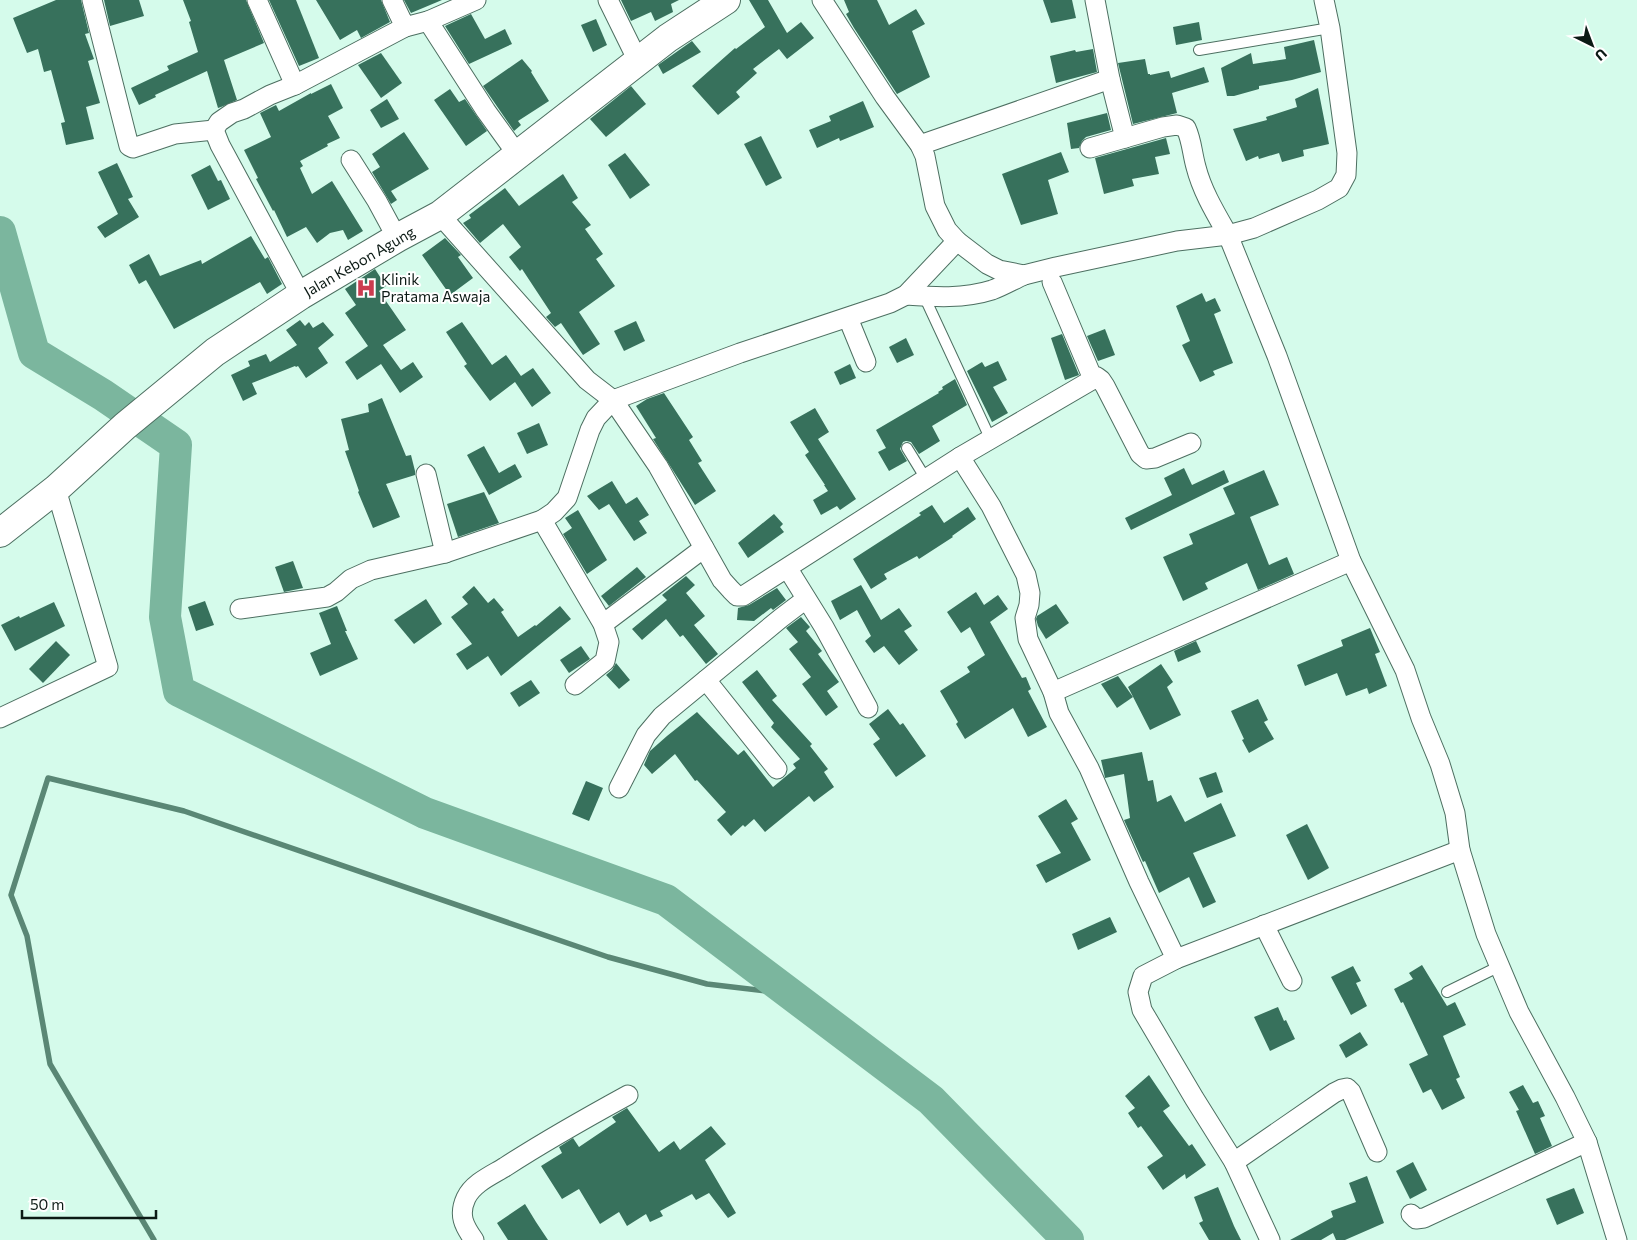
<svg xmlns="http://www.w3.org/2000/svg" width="1637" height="1240" font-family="Commissioner,sans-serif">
<rect width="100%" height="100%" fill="#d5fbeb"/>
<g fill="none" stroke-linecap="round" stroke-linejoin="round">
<!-- stream -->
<path stroke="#5a8775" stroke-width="5.5" d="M154 1240 50 1064 27 936 11 895 48 778 184 811 608 957 707 984 791 994"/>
<!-- river -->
<path stroke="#7bb69e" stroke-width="32" d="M0 232 34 353 103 395 176 445 165 617 179 691 425 813 666 900 931 1100 1068 1240"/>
</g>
<!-- building -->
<g fill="#37715c">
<path d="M56 0H81L89 33 85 34 94 59 88 61 100 103 86 107 94 139 66 145 61 123 65 122 51 70 44 72 38 49 27 53 13 18Z"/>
<path d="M104 0H139L144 16 110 26Z"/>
<path d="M183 0H246L264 43 224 60 237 100 221 107 218 108 207 71 155 95 156 97 139 105 131 88 169 70 167 66 198 52 189 22 191 21Z"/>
<path d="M269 0H296L319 58 299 66Z"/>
<path d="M316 0H381L390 22 361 38 357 30 340 40Z"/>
<path d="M404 0H442L411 13Z"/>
<path d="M621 0H679L671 4 673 12 655 21 651 12 631 21Z"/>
<path d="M749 0H768L787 33 801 22 814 38 787 59 779 49 753 69 757 73 736 92 740 97 718 115 692 86 735 48 736 49 765 27Z"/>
<path d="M844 0H877L889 25 916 9 925 24 912 31 930 77 897 94 854 28 846 14 849 12Z"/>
<path d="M1043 0H1072L1076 18 1051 23Z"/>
<path d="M471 14 485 39 505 29 512 44 469 64 445 26Z"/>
<path d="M596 19 607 45 593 52 581 25Z"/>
<path d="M1199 22 1202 40 1176 45 1173 27Z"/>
<path d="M1314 40 1321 72 1292 80 1259 86V89L1234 96H1227L1221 68 1251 53 1253 64 1286 59 1284 47Z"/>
<path d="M692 41 701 52 663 74 658 65Z"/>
<path d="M1093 49 1097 72 1056 83 1050 56 1075 50 1076 52Z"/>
<path d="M381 53 402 83 381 98 358 65Z"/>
<path d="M522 59 532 71 531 72 549 101 518 121 521 125 514 131 483 86Z"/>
<path d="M1145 59 1148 74H1150V75L1169 71 1171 78 1204 67 1209 82 1172 93 1177 113 1133 124 1118 63Z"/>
<path d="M331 84 343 108 328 116 340 138 327 144 328 146 300 161 303 166 300 168 312 194 332 181 363 231 348 240 343 230 330 233 317 243 306 227 287 237 274 210 273 211 256 179 258 178 244 150 271 137 260 113 276 105 279 111 311 93V94Z"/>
<path d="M631 86 646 104 606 137 590 119Z"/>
<path d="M1318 88 1329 144 1303 150 1304 156 1282 162 1279 153 1259 159 1258 156 1246 161 1233 129 1267 120 1266 117 1297 107 1295 99Z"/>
<path d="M450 89 459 102 465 99 487 131 466 146 434 100Z"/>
<path d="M387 99 399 119 381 128 370 110Z"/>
<path d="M863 101 874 127 840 141 839 138 817 148 809 130 831 121 829 116Z"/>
<path d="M1107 113 1111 130 1086 137 1082 141 1079 148 1071 149 1067 123Z"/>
<path d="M404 132 429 169 391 191 397 200 391 204 372 172 380 167 372 154Z"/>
<path d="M761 136 782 178 766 186 744 144Z"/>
<path d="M1166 138 1170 154 1155 157 1159 174 1132 179 1134 186 1104 194 1095 158Z"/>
<path d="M1061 152 1069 172 1048 180 1058 214 1021 225 1002 174Z"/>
<path d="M625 153 650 185 630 199 608 165Z"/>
<path d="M117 163 133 197 128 199 139 217 105 238 97 227 118 214 98 172Z"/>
<path d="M210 165 218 181 221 180 230 199 208 210 191 175Z"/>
<path d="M563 174 578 198 572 202 591 225 585 229 603 254 596 259 615 286 579 312 600 344 583 355 561 323 555 327 546 317 551 313 522 269 520 271 509 257 521 247 503 224 480 243 463 223 471 218 469 215 505 188 519 206Z"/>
<path d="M251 236 265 259 268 257 282 284 267 294 260 282 174 329 146 280 139 284 129 265 149 254 160 276 201 260 202 264Z"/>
<path d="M445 238 461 255 458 257 473 278 450 295 422 255Z"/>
<path d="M375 269 386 286 379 291 406 330 383 345 401 370 413 362 423 377 400 393 381 364 357 380 345 362 368 346 345 313 356 305 345 289Z"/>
<path d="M1202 293 1206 302 1215 298 1221 311 1214 314 1233 363 1213 371 1215 375 1200 382 1182 345 1190 341 1176 306Z"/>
<path d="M300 320 305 326 309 322 313 328 323 322 334 335 318 348 328 363 306 378 298 366 296 367 295 366 252 383 257 394 243 401 231 375 250 366 248 361 266 354 270 362 297 345 286 330Z"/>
<path d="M636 321 645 341 624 351 614 331Z"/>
<path d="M462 322 492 365 506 355 521 376 533 368 551 393 532 407 515 382 490 401 464 366 467 364 446 332Z"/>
<path d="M1105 329 1115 355 1098 361 1087 336Z"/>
<path d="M1062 334 1079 375 1065 380 1051 338Z"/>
<path d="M906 338 914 355 897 363 889 347Z"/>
<path d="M998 361 1007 380 993 387 1008 413 992 422 967 371 982 362 985 367Z"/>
<path d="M850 364 856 378 840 385 834 372Z"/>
<path d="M955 379 967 405 932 426 940 441 919 454 911 442 906 441 903 442 900 449 907 461 889 471 878 452 886 448 876 430 939 393 938 392 943 389 942 387Z"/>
<path d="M664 393 693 437 689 440 702 461 698 463 716 491 695 505 653 439 656 438 636 406 647 399Z"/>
<path d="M382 398 406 456 411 455 415 471V475L386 484 400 517 373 528 358 492 359 491 345 451 349 450 341 419 369 412 368 404Z"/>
<path d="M815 408 829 432 818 439 856 499 840 510 837 506 821 515 813 500 828 491 824 485H825L805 455 809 452 790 422Z"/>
<path d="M539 423 548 445 527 454 517 433Z"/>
<path d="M484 446 499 473 515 464 522 477 489 495 467 455Z"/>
<path d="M1184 468 1192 485 1224 470 1229 482 1131 530 1125 518 1172 495 1164 478Z"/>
<path d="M1264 470 1279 505 1250 517 1269 565 1287 557 1294 574 1258 590 1247 563 1205 583 1208 589 1183 601 1163 557 1193 544 1189 534 1235 514 1223 488Z"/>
<path d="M612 481 626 504 637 497 649 515 639 521 647 533 634 541 609 504 599 510 587 496Z"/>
<path d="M484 492 499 523 458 537 447 504Z"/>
<path d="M932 505 944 523 968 507 976 519 952 536 953 537 919 559 917 556 884 574 887 579 871 589 853 559 921 515 919 513Z"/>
<path d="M578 510 607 560 587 574 563 534 572 528 565 518Z"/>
<path d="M774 514 783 524 780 527 784 532 748 558 738 543Z"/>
<path d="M293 561 303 588 284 592 275 567Z"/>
<path d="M637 567 646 577 609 606 601 596Z"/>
<path d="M686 576 695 585 686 593 705 616 694 625 718 654 706 664 683 635 680 637 666 619 642 640 632 629 667 600 662 595Z"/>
<path d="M861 585 881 620 899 608 912 626 904 631 918 650 899 665 884 646 874 653 865 641 871 636 857 610 840 620 831 601Z"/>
<path d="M474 586 488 603 494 598 504 610 501 612 518 637 535 625 536 626 560 606 571 619 501 676 488 656 467 670 456 654 472 644 451 617 468 604 462 597Z"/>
<path d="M777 588 786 600 773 610 771 608 754 621 737 620 738 608 749 605Z"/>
<path d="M976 592 984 605 998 595 1008 609 990 622 1022 678 1026 677 1031 689 1028 691 1047 727 1028 737 1013 708 965 739 956 724 958 722 940 691 970 672 967 667 985 655 970 627 961 633 947 612Z"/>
<path d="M426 599 442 624 414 644 394 620Z"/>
<path d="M205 601 214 625 196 631 188 607Z"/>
<path d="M54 602 65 626 15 651 1 625 19 616 20 618Z"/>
<path d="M1056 604 1069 623 1046 639 1038 626 1036 619 1037 616Z"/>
<path d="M337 606 347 631H345L358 659 320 676 310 653 331 644 319 613Z"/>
<path d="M801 617 810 627 806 631 822 651 818 654 839 682 827 691 838 707 826 716 802 684 811 677 789 649 798 642 786 628Z"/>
<path d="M1370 628 1380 652 1375 654 1387 686 1369 694 1367 688 1346 696 1337 673 1305 686 1297 665 1343 646 1341 640Z"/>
<path d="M56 641 70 655 43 683 29 669Z"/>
<path d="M1196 641 1201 652 1178 662 1174 651Z"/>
<path d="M581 646 590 659 569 673 560 660Z"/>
<path d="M616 663 630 680 619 689 606 675 612 670Z"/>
<path d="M1161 664 1173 682 1167 687 1181 715 1150 730 1128 687Z"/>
<path d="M757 670 777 696 772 700 812 744 810 746 828 769 824 772 834 787 814 802 809 796 765 832 754 819 745 827 743 825 731 836 717 820 726 812 697 780 695 781 675 754 652 774 644 765 650 751 667 736 697 712 738 755 744 750 773 787 796 768 793 764 800 759 771 727 774 723 742 682Z"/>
<path d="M1118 676 1133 697 1117 708 1101 684Z"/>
<path d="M531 680 540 693 519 707 510 693Z"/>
<path d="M1258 699 1268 720 1264 722 1274 739 1249 753 1242 740 1244 739 1231 711Z"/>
<path d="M888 709 900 725 903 723 926 756 896 777 873 744 880 739 869 724Z"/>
<path d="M1142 752 1148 781 1153 780 1157 802 1171 795 1185 822 1221 803 1236 836 1193 853 1216 902 1203 908 1189 877 1159 893 1145 861 1143 862 1124 820 1130 818 1124 774 1105 778 1104 773 1101 760Z"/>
<path d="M1216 772 1223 792 1207 798 1199 778Z"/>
<path d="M586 781 603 788 589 821 572 814Z"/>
<path d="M1066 799 1078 819 1071 823 1091 860 1046 883 1036 865 1061 853 1038 816Z"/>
<path d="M1307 824 1329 868 1308 880 1286 835Z"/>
<path d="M1110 917 1117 932 1078 950 1072 934Z"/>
<path d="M1422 965 1447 1006 1455 1002 1466 1025 1443 1036 1460 1077 1456 1079 1465 1098 1442 1110 1431 1089 1423 1093 1409 1064 1428 1055 1403 1002 1401 1003 1394 989 1413 979 1409 973Z"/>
<path d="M1353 966 1361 981 1356 983 1367 1006 1351 1015 1331 977Z"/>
<path d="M1278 1007 1284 1021 1286 1020 1295 1039 1270 1051 1254 1017Z"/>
<path d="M1360 1032 1368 1045 1346 1058 1339 1045Z"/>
<path d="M1149 1075 1170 1106 1163 1111 1189 1146 1192 1144 1206 1165 1186 1179 1185 1174 1163 1190 1147 1167 1163 1156 1141 1126 1138 1128 1128 1113 1135 1108 1125 1096Z"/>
<path d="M1523 1085 1533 1103 1538 1101 1545 1116 1540 1118 1552 1146 1535 1154 1516 1111 1519 1110 1509 1092Z"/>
<path d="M627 1108 659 1152 674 1141 680 1150 711 1126 726 1144 705 1160 736 1213 728 1218 709 1193 696 1200 692 1194 660 1211 663 1216 650 1222 646 1214 627 1226 619 1212 600 1224 579 1189 562 1199 541 1166 562 1153 559 1147 573 1138 579 1147 616 1122 612 1117Z"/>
<path d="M1413 1162 1427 1190 1410 1199 1396 1171Z"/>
<path d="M1367 1176 1384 1223 1345 1240H1336L1333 1233 1321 1240H1290L1333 1217 1331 1211 1356 1202 1349 1183Z"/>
<path d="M1218 1187 1234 1226 1241 1240H1209L1199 1223 1203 1221 1194 1197Z"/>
<path d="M1574 1188 1584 1213 1557 1225 1546 1199Z"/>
<path d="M525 1204 536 1222 548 1240H508L497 1223Z"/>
</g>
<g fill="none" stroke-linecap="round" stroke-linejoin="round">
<defs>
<g id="lane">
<path d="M1199 50 1330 28"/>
<path d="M924 296 990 438"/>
<path d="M907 448 926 479"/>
<path d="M1447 992 1500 966"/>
</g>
<g id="street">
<path d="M92 0 129 146 133 148 175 134 214 130"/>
<path d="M257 0 295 85"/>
<path d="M392 0 405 27 428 21 486 111 517 154"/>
<path d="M608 0 638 61"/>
<path d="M822 0 885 97 920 145 925 156 935 206 947 230 957 241"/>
<path d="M1095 0 1110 79 1125 138"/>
<path d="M1324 0 1330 28 1347 153 1346 175 1339 188 1318 200 1254 228 1228 235 1277 356 1351 561 1405 670 1421 718 1440 764 1455 813 1460 850 1486 934 1519 1012 1565 1097 1587 1142 1617 1240"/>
<path d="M428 21 476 0"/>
<path d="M920 145 1110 79"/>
<path d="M351 160 377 201 397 238"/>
<path d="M440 215 587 380 613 400 658 466 722 580 731 590 737 596H743L960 457 991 506 1026 575 1030 593 1029 605 1025 618 1028 639 1053 692 1059 713 1089 768 1139 882 1176 959 1143 976 1138 992 1142 1010 1194 1098 1234 1162 1270 1240"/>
<path d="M1052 282 1093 379"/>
<path d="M301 295 220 145 214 130 219 122 232 113 244 109 270 95 295 85 405 27"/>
<path d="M906 295C934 297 964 299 992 290 1003 286 1013 280 1024 275"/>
<path d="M848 318 866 362"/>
<path d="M960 457 1097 377 1101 380 1105 386 1140 454 1146 459 1155 458 1191 443"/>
<path d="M426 474 445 553"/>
<path d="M542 520 603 624 609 642 605 661 575 685"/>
<path d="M788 569 824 627 868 708"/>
<path d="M240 609 327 597 336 592 351 579 371 570 445 553 542 520 554 512 567 498 590 430 596 418 613 400 740 353 890 303 906 295 957 241 987 264 999 270 1024 275 1056 267 1177 241 1228 235C1216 214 1202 191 1196 167 1192 153 1192 141 1186 128L1177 125 1163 127 1090 148"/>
<path d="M603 624 704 548"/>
<path d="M706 680 777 769"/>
<path d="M1053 692 1351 561"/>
<path d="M0 718 108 667 56 489"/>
<path d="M619 788 646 735 662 716 781 618 806 599"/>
<path d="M1264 925 1292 981"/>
<path d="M1176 959 1460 850"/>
<path d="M1234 1162 1334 1093 1342 1089 1347 1088 1351 1092 1377 1152"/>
<path d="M1411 1214 1416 1219 1424 1218 1587 1142"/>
<path d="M474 1240C464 1226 458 1215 466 1198 473 1183 492 1175 505 1167 545 1141 586 1118 628 1095"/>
</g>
<path id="primary" d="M0 533 56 489 125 426 215 352 301 295 397 238 440 215 668 38 726 0"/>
</defs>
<!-- lane casing -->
<use href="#lane" stroke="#4d6f61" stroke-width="12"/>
<!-- street casing -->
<use href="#street" stroke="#4d6f61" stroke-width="21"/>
<!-- primary casing -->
<use href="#primary" stroke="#4d6f61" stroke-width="30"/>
<!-- lane -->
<use href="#lane" stroke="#fff" stroke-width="10"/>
<!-- street -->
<use href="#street" stroke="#fff" stroke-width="19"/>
<!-- primary -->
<use href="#primary" stroke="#fff" stroke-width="28"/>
</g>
<!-- icons -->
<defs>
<symbol id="hospital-bare" viewBox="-9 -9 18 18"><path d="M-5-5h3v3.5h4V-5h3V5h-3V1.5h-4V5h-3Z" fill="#cc3c50" stroke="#fff" stroke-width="2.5" paint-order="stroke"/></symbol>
</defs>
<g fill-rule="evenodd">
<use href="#hospital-bare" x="352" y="274" width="28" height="28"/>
</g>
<g text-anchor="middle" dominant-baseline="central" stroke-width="4" stroke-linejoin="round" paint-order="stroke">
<!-- street labels -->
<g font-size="15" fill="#0c1a15" stroke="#fff">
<text transform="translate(359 261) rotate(-30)">Jalan Kebon Agung</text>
</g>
<!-- poi labels -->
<g font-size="15" fill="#0c1a15" stroke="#fff" text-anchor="start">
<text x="381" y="279">Klinik<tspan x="381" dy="17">Pratama Aswaja</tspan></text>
</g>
</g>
<!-- north arrow -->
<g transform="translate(1592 45) rotate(138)" stroke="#ffffff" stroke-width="4" paint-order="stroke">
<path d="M0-4L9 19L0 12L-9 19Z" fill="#0c1a15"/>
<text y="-8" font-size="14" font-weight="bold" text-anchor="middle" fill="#0c1a15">U</text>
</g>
<!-- scale -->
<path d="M22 1210v8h134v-8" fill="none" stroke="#0c1a15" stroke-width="2.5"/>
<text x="30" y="1210" font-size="15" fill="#0c1a15" stroke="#ffffff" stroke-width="4" paint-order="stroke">50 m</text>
</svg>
